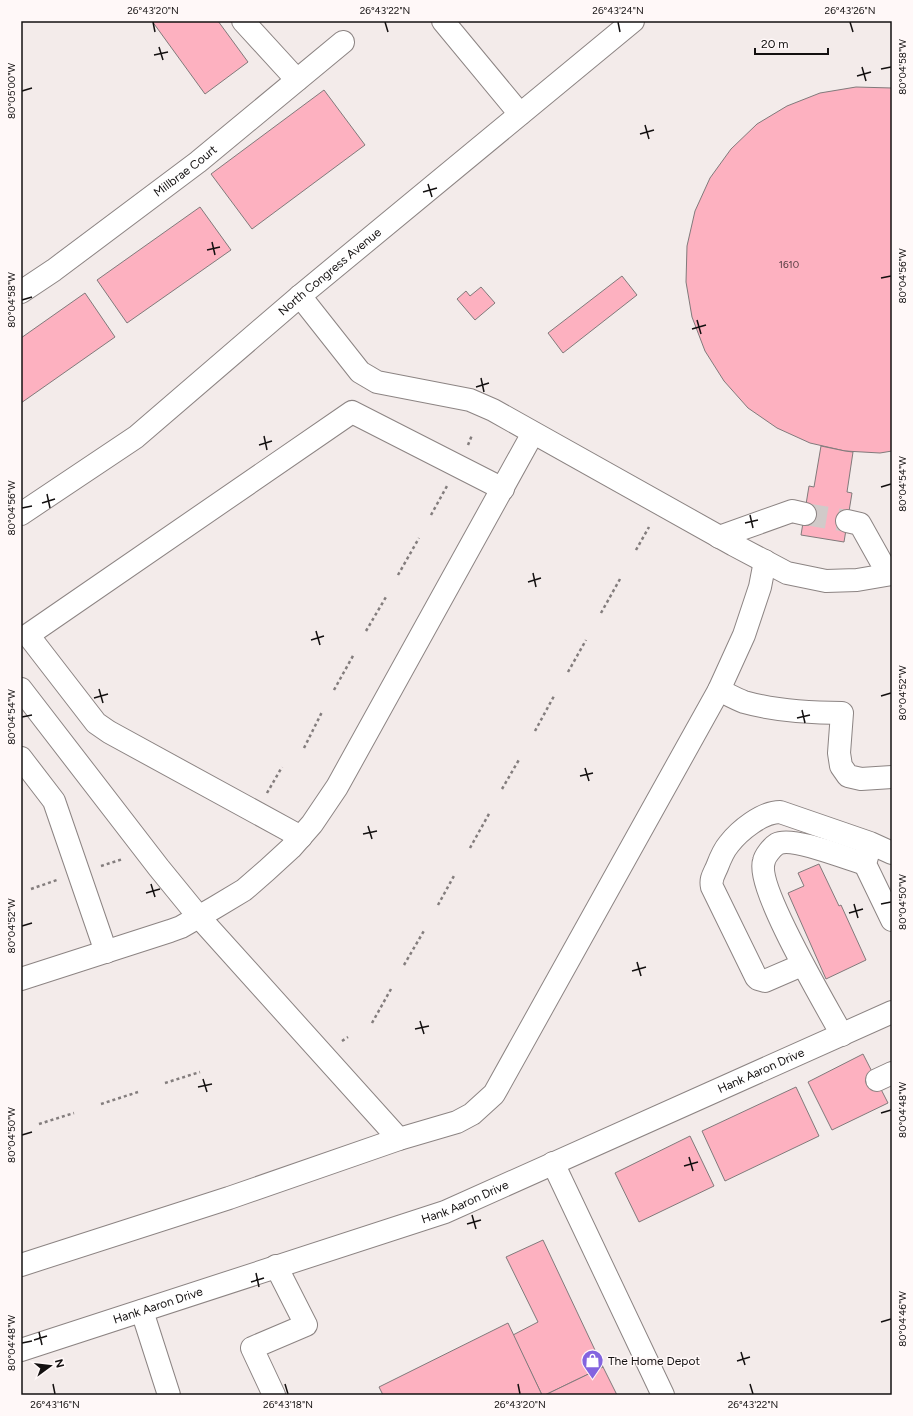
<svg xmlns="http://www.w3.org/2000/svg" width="913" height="1416" font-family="Figtree,sans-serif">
<rect width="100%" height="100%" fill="#f3ebea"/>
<!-- building -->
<g fill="#fdb1c0" stroke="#817a7b">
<path d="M152 21H218L248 62 205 94Z"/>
<path d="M856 87 892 88V451L880 453 845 451 810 443 777 428 748 408 724 381 705 351 692 317 686 282 687 246 695 211 710 178 731 149 757 124 787 106 820 93Z"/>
<path d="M324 90 365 145 252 229 211 174Z"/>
<path d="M200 207 231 250 127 323 97 280Z"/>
<path d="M622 276 637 295 563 353 548 333Z"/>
<path d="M481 287 495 303 475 320 457 299 466 291 470 296Z"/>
<path d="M85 293 115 337 21 403V338Z"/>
<path d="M821 446 845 451 853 452 847 492 852 493 844 542 801 535 809 486 814 487Z"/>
<path d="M819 864 839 906 841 905 866 960 826 979 788 893 804 886 798 873Z"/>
<path d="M863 1054 888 1103 832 1130 808 1082Z"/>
<path d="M796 1087 819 1136 725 1181 702 1131Z"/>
<path d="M690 1136 714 1186 639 1222 615 1173Z"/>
<path d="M543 1240 603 1367 545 1395H542L513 1335 538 1322 506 1257Z"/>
<path d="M508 1323 542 1395H383L379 1387Z"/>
<path d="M603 1367 617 1395H545Z"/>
</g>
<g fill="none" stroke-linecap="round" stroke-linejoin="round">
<!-- minor-tunnel -->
<path stroke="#d1cac9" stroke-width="22" stroke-dasharray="22 11" stroke-linecap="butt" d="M805 514 847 521"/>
<defs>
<g id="minor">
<path d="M243 21 297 80"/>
<path d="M443 21 520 114"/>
<path id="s1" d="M21 292 54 270 198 162 343 42"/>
<path d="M300 296 360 372 377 382 470 400 493 410 734 545 787 573 826 581 857 580 892 574"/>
<path id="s2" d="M21 514 136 437 300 296 633 21"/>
<path d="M847 521 860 524 888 574"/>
<path d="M719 537 792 511 805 514"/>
<path d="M21 689 159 868 199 917 399 1139"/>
<path d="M719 690C727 694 736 699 744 702 776 711 810 713 842 713L839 753 841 766 848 776 861 779 892 777"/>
<path d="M21 758 54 801 106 952"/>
<path d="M301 837 109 732 96 723 28 635 352 412 503 489"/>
<path d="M869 850 865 864 892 920"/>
<path d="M802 965 765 981 758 979 756 977 712 887C710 879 714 874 717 867 720 859 723 851 729 844 739 831 762 812 780 812L870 843 892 853"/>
<path d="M21 979 170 931 181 927 214 908 244 890 267 870 291 848 312 824 337 787 533 433"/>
<path d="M842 1035C827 1007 755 887 764 861 765 856 772 847 777 844 792 836 848 859 865 864"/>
<path d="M877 1080 892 1073"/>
<path d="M553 1163 663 1395"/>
<path d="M21 1265 229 1198 399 1139 457 1122 472 1114 494 1094 719 690 744 635 760 587 765 561"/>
<path d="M142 1311 169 1395"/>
<path id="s3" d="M21 1350 445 1212 892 1012"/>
<path d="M274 1395 252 1348 306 1325 276 1266"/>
</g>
</defs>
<!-- minor casing -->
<use href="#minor" stroke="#8c8483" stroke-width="24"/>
<!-- path -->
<g stroke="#837d7d" stroke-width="2.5" stroke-dasharray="3 3" stroke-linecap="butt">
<path d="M468 445 472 435"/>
<path d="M431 515 447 486"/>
<path d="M636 550 649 527"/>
<path d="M398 575 419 538"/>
<path d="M601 613 620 579"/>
<path d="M366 631 386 597"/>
<path d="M568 672 586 640"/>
<path d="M334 690 354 654"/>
<path d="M535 731 554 696"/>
<path d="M304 748 322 712"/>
<path d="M502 789 520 758"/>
<path d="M267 793 282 767"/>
<path d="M470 848 490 812"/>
<path d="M101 866 123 859"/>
<path d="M31 889 57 880"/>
<path d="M438 905 455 874"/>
<path d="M404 965 425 929"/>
<path d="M372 1023 391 989"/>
<path d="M342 1041 348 1037"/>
<path d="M165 1083 200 1072"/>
<path d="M101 1104 138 1092"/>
<path d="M39 1124 74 1113"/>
</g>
<!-- minor -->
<use href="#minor" stroke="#fff" stroke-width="22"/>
</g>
<!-- ticks -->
<path fill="none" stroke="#131010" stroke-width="1.5" d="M153 22 155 32M385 22 388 32M618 22 620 32M850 22 853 32M159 47 163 60M154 55 168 52M862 67 866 81M881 69 891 67M857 76 871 72M22 91 32 88M645 125 649 139M640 134 654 130M428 184 432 197M423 192 437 188M212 242 215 255M207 250 220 247M881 278 891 276M22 300 32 297M697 320 701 334M692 329 706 325M481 378 484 392M476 387 489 383M264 436 267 450M259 445 272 441M881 487 891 484M47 494 50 508M42 503 55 499M22 508 32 506M750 515 753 528M745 523 758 520M533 573 536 587M528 582 541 578M316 631 320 645M311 640 324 636M99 689 103 703M881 696 891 693M94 698 108 694M802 710 805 723M22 717 32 715M797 718 810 715M585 768 589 781M580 776 593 773M368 826 372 839M363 834 377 831M151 884 155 897M146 893 160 889M854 904 858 918M881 904 891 902M849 913 863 909M22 926 32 923M637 962 641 976M632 971 646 967M420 1021 424 1034M415 1029 429 1026M203 1079 207 1092M198 1087 212 1084M881 1113 891 1110M22 1135 32 1132M689 1157 693 1171M684 1166 698 1162M472 1215 476 1229M467 1224 481 1220M256 1273 259 1287M251 1282 264 1278M881 1322 891 1319M39 1332 42 1345M34 1340 47 1336M22 1343 32 1341M741 1352 745 1365M737 1361 750 1357M53 1384 55 1394M285 1384 288 1394M518 1384 520 1394M750 1384 753 1394"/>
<!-- icons -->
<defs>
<symbol id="shop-pin" viewBox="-11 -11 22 30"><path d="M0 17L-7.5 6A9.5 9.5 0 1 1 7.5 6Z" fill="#8364df" stroke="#fff8f8"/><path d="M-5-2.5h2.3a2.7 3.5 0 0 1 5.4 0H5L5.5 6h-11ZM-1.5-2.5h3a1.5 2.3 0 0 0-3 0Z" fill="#fff"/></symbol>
</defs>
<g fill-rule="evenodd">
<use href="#shop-pin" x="580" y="1348" width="25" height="34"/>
</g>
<g text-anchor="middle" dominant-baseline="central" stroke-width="3" stroke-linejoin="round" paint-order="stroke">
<!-- number labels -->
<g font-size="10" fill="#4e383c">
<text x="789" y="264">1610</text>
</g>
<!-- street labels -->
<g font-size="12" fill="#131010" stroke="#fff8f8">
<text stroke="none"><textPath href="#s1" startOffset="204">Millbrae Court</textPath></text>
<text stroke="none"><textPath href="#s2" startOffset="393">North Congress Avenue</textPath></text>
<text stroke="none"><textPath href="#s3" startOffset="792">Hank Aaron Drive</textPath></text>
<text stroke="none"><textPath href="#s3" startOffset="468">Hank Aaron Drive</textPath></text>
<text stroke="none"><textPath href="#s3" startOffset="144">Hank Aaron Drive</textPath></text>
</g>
<!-- poi labels -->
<g font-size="12" fill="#131010" stroke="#fff8f8" text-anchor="start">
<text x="608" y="1361">The Home Depot</text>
</g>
</g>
<!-- border -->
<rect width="913" height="1416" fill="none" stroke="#fff8f8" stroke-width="44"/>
<!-- north arrow -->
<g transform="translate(50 1366) rotate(75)" stroke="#fff8f8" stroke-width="3" paint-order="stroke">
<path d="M0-3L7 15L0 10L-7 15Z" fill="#131010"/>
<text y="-6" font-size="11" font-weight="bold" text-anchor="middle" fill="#131010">N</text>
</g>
<!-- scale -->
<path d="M755 48v6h73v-6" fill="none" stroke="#131010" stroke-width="2"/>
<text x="761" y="48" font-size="12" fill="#131010" stroke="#fff8f8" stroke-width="3" paint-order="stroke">20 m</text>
<rect x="22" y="22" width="869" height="1372" fill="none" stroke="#131010" stroke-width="1.5"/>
<g font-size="10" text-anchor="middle" fill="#131010">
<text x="153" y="14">26°43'20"N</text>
<text x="385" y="14">26°43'22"N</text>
<text x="618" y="14">26°43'24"N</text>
<text x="850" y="14">26°43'26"N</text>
<text transform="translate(902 67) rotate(-90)" y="4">80°04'58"W</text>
<text transform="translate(11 91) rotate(-90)" y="4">80°05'00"W</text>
<text transform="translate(902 276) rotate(-90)" y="4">80°04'56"W</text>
<text transform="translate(11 300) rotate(-90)" y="4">80°04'58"W</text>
<text transform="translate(902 484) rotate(-90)" y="4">80°04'54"W</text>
<text transform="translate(11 508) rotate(-90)" y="4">80°04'56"W</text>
<text transform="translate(902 693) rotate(-90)" y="4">80°04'52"W</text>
<text transform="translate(11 717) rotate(-90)" y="4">80°04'54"W</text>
<text transform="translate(902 902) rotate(-90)" y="4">80°04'50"W</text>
<text transform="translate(11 926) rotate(-90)" y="4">80°04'52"W</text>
<text transform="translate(902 1110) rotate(-90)" y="4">80°04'48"W</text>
<text transform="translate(11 1135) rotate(-90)" y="4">80°04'50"W</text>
<text transform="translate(902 1319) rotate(-90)" y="4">80°04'46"W</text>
<text transform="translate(11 1343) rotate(-90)" y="4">80°04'48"W</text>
<text x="55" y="1408">26°43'16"N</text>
<text x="288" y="1408">26°43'18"N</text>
<text x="520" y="1408">26°43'20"N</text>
<text x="753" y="1408">26°43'22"N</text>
</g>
</svg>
